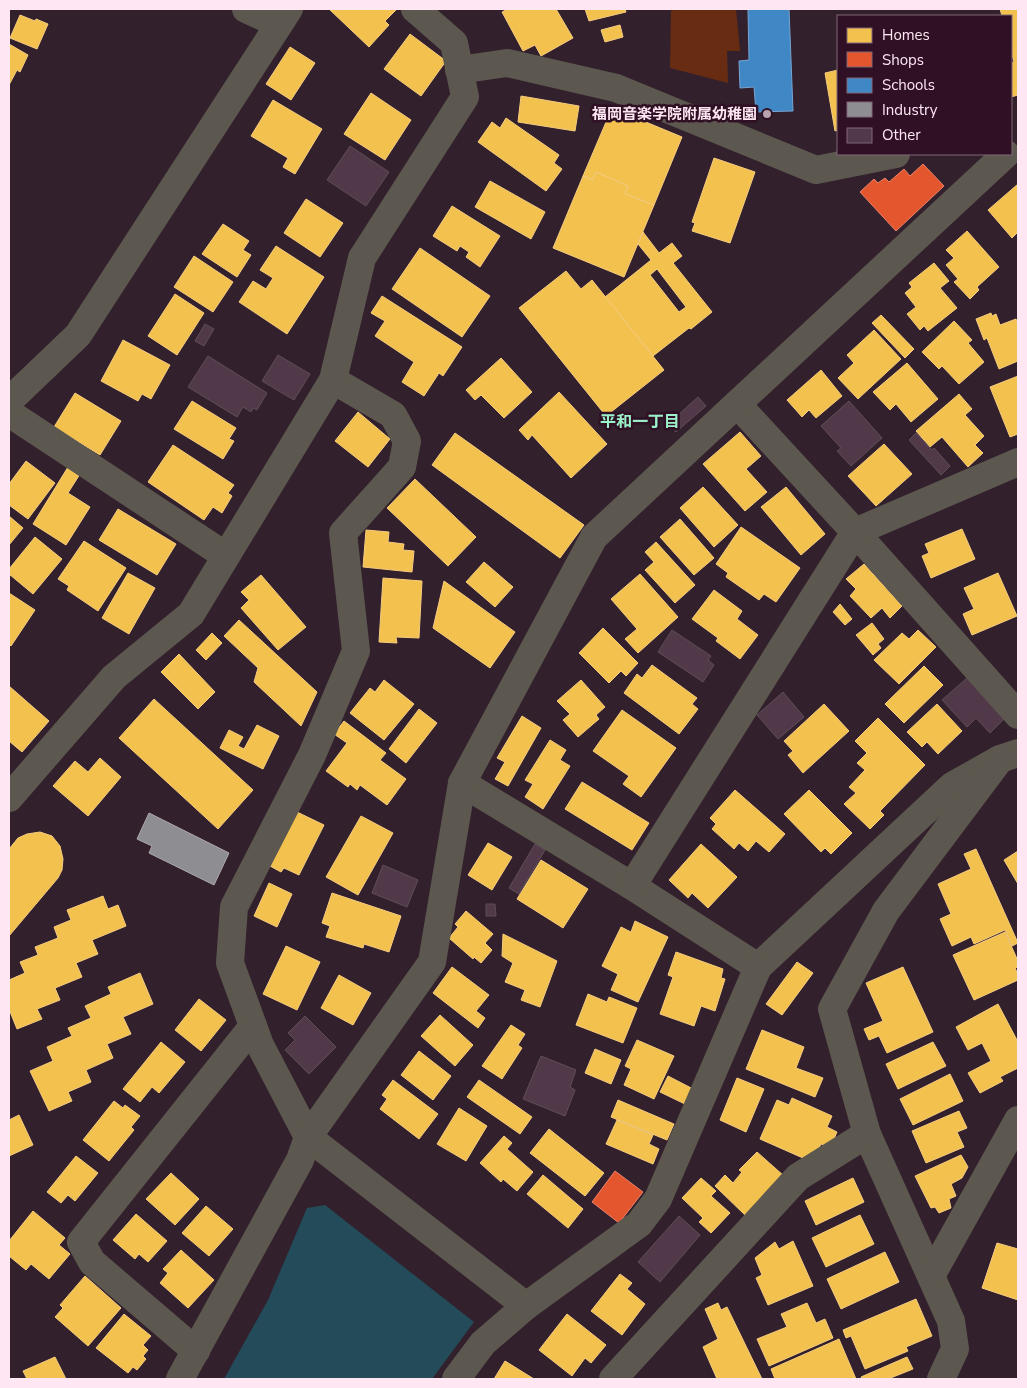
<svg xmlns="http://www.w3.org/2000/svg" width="1027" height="1388" font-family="'Nunito Sans','Noto Sans JP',sans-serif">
<rect width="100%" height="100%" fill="#32212c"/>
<!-- green -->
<path fill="#682c12" d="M677 9H736L740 51H727L728 83 670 68 671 11Z"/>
<!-- water -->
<path fill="#244b5a" d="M325 1205 474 1322 432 1379H224L268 1300 307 1208Z"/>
<!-- homes -->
<g fill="#f2c14e" stroke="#f6cc80" fill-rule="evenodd">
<path d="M329 9H395L396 10 385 21 389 25 369 47Z"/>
<path d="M508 9H556L573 38 541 56 535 45 523 51 502 12Z"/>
<path d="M585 9H625L626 12 589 21Z"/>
<path d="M1000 9H1018V95L1011 97V63L1014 62 1011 51V16H1002Z"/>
<path d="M20 15 35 21 36 19 48 24 37 49 10 38Z"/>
<path d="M620 25 623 37 605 42 601 30Z"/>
<path d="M410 34 446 61 421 96 384 69Z"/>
<path d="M9 44 28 55 20 72 17 70 9 85Z"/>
<path d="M290 47 315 63 291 100 266 84Z"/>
<path d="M838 70V130L835 131 825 73Z"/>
<path d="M371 93 411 120 385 160 344 134Z"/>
<path d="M521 96 579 106 575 131 518 122Z"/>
<path d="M273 100 322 129 295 174 283 167 288 158 251 136Z"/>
<path d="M612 108 682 137 654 205 625 194 628 186 596 172 593 180 583 176Z"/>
<path d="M506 118 559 155 554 163 562 169 546 191 478 142 492 122 500 128Z"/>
<path d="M714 158 755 172 730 243 692 231 695 223 692 222Z"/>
<path d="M596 172 628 186 625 194 654 205 624 277 553 248 583 176 593 180Z"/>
<path d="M490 181 545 212 531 239 475 207Z"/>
<path d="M1018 184V232L1012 238 988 210Z"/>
<path d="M306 199 343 223 320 257 284 233Z"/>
<path d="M452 206 500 236 480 267 466 257 469 252 460 246 457 251 433 236Z"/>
<path d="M223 224 249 241 243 250 251 255 237 277 202 254Z"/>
<path d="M967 231 999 267 977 287 979 290 970 299 954 282 958 279 946 265 954 258 946 250Z"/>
<path d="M643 232 659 253 672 243 682 256 673 263 712 312 691 329 689 328 653 356 605 297 651 260 638 244ZM657 269 686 307 679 312 650 275Z"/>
<path d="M276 246 324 277 287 334 239 302 253 281 266 289 273 278 260 270Z"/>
<path d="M420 248 490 296 462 337 392 289Z"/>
<path d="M194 256 233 282 213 312 174 287Z"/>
<path d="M934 263 949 281 940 288 957 308 928 331 924 326 920 330 907 314 916 307 905 293 912 287 909 283Z"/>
<path d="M566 271 581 289 592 280 664 370 606 416 519 308Z"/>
<path d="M175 294 204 313 177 355 148 336Z"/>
<path d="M382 296 462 347 443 376 439 373 424 396 402 382 414 362 375 336 385 321 371 313Z"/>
<path d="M991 313 992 316 996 314 1000 325 1016 319 1018 324V361L999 369 987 338 984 340 976 319Z"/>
<path d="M881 315 914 349 905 358 872 323Z"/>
<path d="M954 321 972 340 968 343 984 362 959 384 942 366 939 369 922 352Z"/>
<path d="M874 330 901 359 858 399 838 378 854 363 847 355Z"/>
<path d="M123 340 170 365 151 399 142 394 138 401 101 381Z"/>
<path d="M501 358 532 392 504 418 481 395 475 400 466 390Z"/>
<path d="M907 363 938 399 911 422 896 404 890 410 873 392Z"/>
<path d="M821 370 842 396 816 418 809 410 802 417 787 400Z"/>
<path d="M1018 376V434L1010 437 990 387Z"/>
<path d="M559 392 607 444 571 478 532 435 528 440 519 430Z"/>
<path d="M75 393 121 421 100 455 54 427Z"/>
<path d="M959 394 972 409 965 415 984 436 975 445 983 453 968 467 942 437 930 447 916 431Z"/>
<path d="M192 401 236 428 229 439 234 441 223 459 174 429Z"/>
<path d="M358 412 390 439 368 467 335 441Z"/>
<path d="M740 432 761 456 746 469 767 492 745 511 703 464Z"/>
<path d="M455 433 584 525 560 558 432 465Z"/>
<path d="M884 444 912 474 876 506 848 476Z"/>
<path d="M173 445 234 485 228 493 232 496 222 513 213 507 204 520 148 482Z"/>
<path d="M26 461 55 483 28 519 9 505V484Z"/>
<path d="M68 467 80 474 68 493 90 507 66 545 33 524Z"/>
<path d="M415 479 476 537 448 566 387 508Z"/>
<path d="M703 487 738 525 714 547 680 508Z"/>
<path d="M786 487 825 534 801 555 761 507Z"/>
<path d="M118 509 176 544 157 575 99 540Z"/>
<path d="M9 516 23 528 9 545Z"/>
<path d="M680 519 714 558 694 575 660 537Z"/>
<path d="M741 527 800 568 776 602 764 594 759 600 726 577 728 573 716 564Z"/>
<path d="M962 529 975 559 931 578 922 556 929 553 925 544Z"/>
<path d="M366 530 389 532 388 542 404 544 403 550 414 551 412 572 363 567Z"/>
<path d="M35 537 62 559 33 594 9 574V569Z"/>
<path d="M84 541 126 568 98 611 67 590 69 586 58 579Z"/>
<path d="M656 542 695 585 675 603 645 570 654 562 645 552Z"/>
<path d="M484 562 513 587 495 607 466 582Z"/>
<path d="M864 564 902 606 890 618 882 608 871 618 850 596 856 589 846 579Z"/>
<path d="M128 573 155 588 129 634 102 618Z"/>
<path d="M998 573 1017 616 972 635 963 614 974 609 964 588Z"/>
<path d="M640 574 678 617 638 653 625 639 637 629 611 599Z"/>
<path d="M261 575 306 627 278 650 241 608 249 600 241 592Z"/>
<path d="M383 578 422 581 419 638 396 637 397 643 379 642Z"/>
<path d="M444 581 515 632 490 668 433 628Z"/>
<path d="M714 590 742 611 737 619 758 635 740 659 716 641 718 638 692 619Z"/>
<path d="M9 593 35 610 11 646 9 644Z"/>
<path d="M840 604 852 619 845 625 833 612Z"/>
<path d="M239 620 317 692 301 726 254 682 258 668 224 636Z"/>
<path d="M872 623 884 639 878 644 881 648 873 655 856 635Z"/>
<path d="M603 628 638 663 626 676 621 671 609 683 579 653Z"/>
<path d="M918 630 936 647 899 684 874 660 902 633 909 639Z"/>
<path d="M212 633 222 643 206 660 196 650Z"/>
<path d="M179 654 215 692 198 709 161 672Z"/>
<path d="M652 665 697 698 692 704 698 709 679 734 624 693 637 674 642 678Z"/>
<path d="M924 666 943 685 904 723 885 704Z"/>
<path d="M384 680 414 704 384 740 350 713 370 688 375 692Z"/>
<path d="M581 680 605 707 596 715 599 719 578 737 563 720 570 714 557 701Z"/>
<path d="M9 686 49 721 22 752 9 741Z"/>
<path d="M154 699 253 790 218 829 119 738Z"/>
<path d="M824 704 849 731 803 773 788 755 793 751 784 741Z"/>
<path d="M937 704 962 731 938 754 927 742 922 747 907 732Z"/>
<path d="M419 709 437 723 406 763 389 749Z"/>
<path d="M622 710 676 748 641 797 623 784 629 776 593 751Z"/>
<path d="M522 716 541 728 508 786 495 779 505 762 497 758Z"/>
<path d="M878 718 925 765 880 811 884 815 870 829 844 804 856 793 849 787 865 770 857 763 867 753 855 741Z"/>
<path d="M344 721 386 753 380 760 406 779 387 805 360 785 357 790 350 784 348 787 326 771 347 743 334 734Z"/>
<path d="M257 725 279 736 263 769 220 748 229 730 243 737 238 746 244 749Z"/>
<path d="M550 740 566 750 560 760 570 766 543 809 525 797 533 784 525 780Z"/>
<path d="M100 758 121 777 88 816 53 786 75 761 88 772Z"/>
<path d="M582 782 649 823 632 850 565 809Z"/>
<path d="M735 790 785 834 769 852 756 841 748 851 739 843 734 849 712 829 716 824 710 818Z"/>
<path d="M809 790 852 833 831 854 825 848 821 852 784 814Z"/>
<path d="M297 812 324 825 299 875 284 868 281 872 270 866Z"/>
<path d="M361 816 393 833 358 895 326 877Z"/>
<path d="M40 832 52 836 60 846 63 859 62 870 58 878 9 936V849L18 838 27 834Z"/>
<path d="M488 843 512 857 492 890 468 875Z"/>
<path d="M701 844 737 877 708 908 692 893 688 898 669 880Z"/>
<path d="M976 849 1018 943 1012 946 1005 930 974 944 971 937 952 946 940 919 951 914 938 884 971 869 964 854Z"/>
<path d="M1018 851V884L1004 860Z"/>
<path d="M541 860 588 889 563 928 517 899Z"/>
<path d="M269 883 292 894 277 927 254 916Z"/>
<path d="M332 893 401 916 389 952 364 944 363 948 326 937 330 926 322 923Z"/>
<path d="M103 896 108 909 118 905 126 926 92 940 98 954 76 963 82 977 55 988 60 1000 37 1009 42 1019 17 1029 9 1009V980L25 973 20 962 38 955 35 947 58 938 54 927 71 920 67 910Z"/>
<path d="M466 911 493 934 485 943 492 950 481 963 474 957 473 959 449 938 458 927 455 924Z"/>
<path d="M635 921 668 937 638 1002 611 990 618 974 602 966 621 927 631 932Z"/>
<path d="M1005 932 1018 961V967L1015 968 1018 974V980L974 1000 953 955Z"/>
<path d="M503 934 557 961 540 1007 521 1000 525 990 505 982 513 963 502 956Z"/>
<path d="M286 946 320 962 297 1010 263 994Z"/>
<path d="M676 952 723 969 721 978 725 979 715 1011 701 1006 694 1026 660 1014 673 977 668 975Z"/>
<path d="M797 962 813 973 782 1015 766 1004Z"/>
<path d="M452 967 489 995 476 1011 485 1018 478 1028 433 993Z"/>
<path d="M903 967 933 1032 887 1053 879 1036 869 1040 864 1029 883 1021 866 983Z"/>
<path d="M140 973 153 1004 123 1017 131 1034 107 1044 113 1058 86 1070 91 1082 68 1092 72 1101 49 1111 30 1071 53 1061 47 1047 72 1036 68 1028 91 1018 85 1006 111 994 108 987Z"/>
<path d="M339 975 371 993 353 1025 321 1008Z"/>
<path d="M588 994 607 1002 609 997 637 1008 623 1043 576 1025Z"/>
<path d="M199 999 226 1020 201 1051 175 1030Z"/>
<path d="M998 1004 1018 1042V1068L1000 1077 1003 1081 980 1093 968 1073 991 1061 982 1043 968 1050 956 1027Z"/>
<path d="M440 1015 473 1045 455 1066 421 1036Z"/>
<path d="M511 1025 525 1034 518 1045 522 1048 502 1079 482 1066Z"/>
<path d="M762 1030 804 1047 796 1068 823 1078 815 1097 746 1069Z"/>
<path d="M637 1040 674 1056 654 1099 624 1085 631 1069 625 1066Z"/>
<path d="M161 1042 185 1062 159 1093 152 1087 140 1102 123 1089Z"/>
<path d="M933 1042 946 1066 898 1089 886 1064Z"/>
<path d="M595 1049 621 1060 611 1084 585 1073Z"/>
<path d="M419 1051 451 1076 433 1100 401 1075Z"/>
<path d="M950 1074 963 1101 913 1125 900 1099Z"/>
<path d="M668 1076 695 1090 687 1105 660 1092Z"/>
<path d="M737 1078 764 1089 746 1132 720 1120Z"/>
<path d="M393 1080 438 1114 419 1139 380 1109 387 1099 382 1095Z"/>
<path d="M479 1080 532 1117 520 1134 467 1097Z"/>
<path d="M792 1098 832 1116 827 1127 837 1132 830 1148 821 1144 812 1162 760 1139 777 1100 789 1105Z"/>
<path d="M618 1100 674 1124 667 1140 611 1117Z"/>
<path d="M114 1101 123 1108 125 1105 140 1116 131 1127 134 1130 109 1161 83 1140Z"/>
<path d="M459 1108 487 1126 466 1161 437 1144Z"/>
<path d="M959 1111 967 1128 957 1132 964 1147 926 1163 912 1131Z"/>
<path d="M19 1115 33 1145 9 1156V1120Z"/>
<path d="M617 1120 653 1135 649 1144 659 1149 653 1164 606 1144Z"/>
<path d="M549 1129 604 1173 585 1196 530 1153Z"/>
<path d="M504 1136 512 1143 507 1149 533 1172 517 1191 503 1179 501 1182 480 1163Z"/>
<path d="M757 1152 784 1176 746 1216 715 1186 725 1175 733 1183 742 1172 739 1170Z"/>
<path d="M961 1155 968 1167 962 1178 951 1184 956 1196 949 1199 951 1208 939 1213 935 1207 931 1208 915 1176Z"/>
<path d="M76 1156 98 1173 75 1201 68 1195 61 1203 47 1192Z"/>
<path d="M171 1173 199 1199 175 1225 146 1199Z"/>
<path d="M543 1175 583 1209 568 1228 527 1194Z"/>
<path d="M701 1178 716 1191 711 1196 730 1213 711 1233 699 1222 703 1218 682 1198Z"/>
<path d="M853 1178 864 1202 816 1225 805 1201Z"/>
<path d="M206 1206 233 1229 209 1256 182 1233Z"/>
<path d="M33 1211 65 1238 59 1245 70 1254 49 1279 31 1264 26 1270 9 1256V1241Z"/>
<path d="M136 1214 167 1241 148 1262 139 1254 135 1259 113 1240Z"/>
<path d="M860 1215 874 1244 826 1267 812 1238Z"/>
<path d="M793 1241 813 1286 768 1305 756 1278 762 1275 755 1258 775 1242 779 1249Z"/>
<path d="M997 1243 1018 1249V1300L982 1288Z"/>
<path d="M181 1250 214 1280 188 1308 160 1283 168 1273 163 1269Z"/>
<path d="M885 1252 899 1282 841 1309 827 1279Z"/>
<path d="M620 1274 632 1283 627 1289 645 1304 622 1335 591 1311Z"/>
<path d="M85 1276 121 1308 88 1346 55 1317 63 1308 60 1305Z"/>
<path d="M916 1299 932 1336 906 1347 908 1351 865 1369 851 1336 846 1338 843 1330Z"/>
<path d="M718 1303 721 1310 727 1307 762 1379H717L703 1347 718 1339 705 1309Z"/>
<path d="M807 1303 816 1323 825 1319 833 1338 769 1366 757 1339 787 1327 781 1314Z"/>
<path d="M124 1314 151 1336 143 1345 148 1350 143 1356 146 1359 137 1370 133 1367 128 1373 96 1348Z"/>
<path d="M567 1314 606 1345 591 1363 585 1358 572 1376 539 1350Z"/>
<path d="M839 1339 856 1379H775L771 1369Z"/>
<path d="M55 1357 66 1379H27L23 1371Z"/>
<path d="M907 1357 913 1369 888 1379H862L861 1377Z"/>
<path d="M505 1361 534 1379H494Z"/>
</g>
<!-- shops -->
<g fill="#e4572e" stroke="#ec8269">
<path d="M923 164 944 186 896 231 860 192 874 179 878 183 885 178 889 182 904 169 910 176Z"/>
<path d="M615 1171 643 1192 619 1223 592 1202Z"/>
</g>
<!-- schools -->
<path fill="#3f88c5" stroke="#78a4d3" d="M748 9H789L793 111 756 112 754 87 740 88 739 61 749 60Z"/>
<!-- industry -->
<path fill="#8d8d92" stroke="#afa8af" d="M149 813 229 853 214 885 149 853 152 846 137 839Z"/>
<!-- building -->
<g fill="#52394a" stroke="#5d4e57">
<path d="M350 146 389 172 366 206 327 180Z"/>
<path d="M205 324 214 329 204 346 195 341Z"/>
<path d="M278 355 310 374 294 400 262 381Z"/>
<path d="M208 356 267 393 257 410 253 408 251 412 243 407 237 417 188 387Z"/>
<path d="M698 397 706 406 676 432 668 424Z"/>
<path d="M849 401 882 438 851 466 837 451 841 448 821 426Z"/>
<path d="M916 433 932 450 934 448 950 466 941 475 909 440Z"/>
<path d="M672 630 711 656 708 660 714 665 703 682 658 652Z"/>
<path d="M967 678 1004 719 990 733 976 718 967 727 942 700Z"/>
<path d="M783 692 804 717 778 739 757 715Z"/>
<path d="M535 844 545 850 519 894 509 888Z"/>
<path d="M383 865 418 880 407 907 372 893Z"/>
<path d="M486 904H495L496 916H486Z"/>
<path d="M305 1016 336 1047 309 1074 285 1050 295 1040 288 1033Z"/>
<path d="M541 1056 576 1070 570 1087 575 1090 565 1116 523 1099Z"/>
<path d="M679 1216 700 1235 660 1282 638 1262Z"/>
</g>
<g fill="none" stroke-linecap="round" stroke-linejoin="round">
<!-- minor -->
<g stroke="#5d584f" stroke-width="28">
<path d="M246 9 279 24"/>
<path d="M459 70 507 63 616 88 816 170 896 154"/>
<path d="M333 380 393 415 407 441 402 467 343 533 356 651 312 755 234 907 230 963 260 1045 308 1137 526 1306 483 1343 456 1379"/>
<path d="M737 404 855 532 1018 715"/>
<path d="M9 413 226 556"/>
<path d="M462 783 632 886 758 967 952 786 1000 759 1018 753"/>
<path d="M9 798 114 677 191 614 333 380 362 258 465 97 454 43 415 9"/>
<path d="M632 886 855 532 1018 462"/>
<path d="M867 1134 951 1321 955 1349 941 1379"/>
<path d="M931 1276 1018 1120"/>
<path d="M526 1306 639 1224 658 1199 758 967"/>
<path d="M196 1351 92 1262 81 1242 253 1026"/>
<path d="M180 1379 300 1160 308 1137 432 962 462 783 594 537 1006 154"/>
<path d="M613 1379 798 1177 867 1134 832 1009 886 911 1000 759"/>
</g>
<!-- tertiary -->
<path stroke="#5d584f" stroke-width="28" d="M9 401 78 335 289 9"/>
</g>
<!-- markers -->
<circle fill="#b7a2ad" stroke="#2f1024" stroke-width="2" cx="767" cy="114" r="5"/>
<g text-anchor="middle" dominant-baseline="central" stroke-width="5" stroke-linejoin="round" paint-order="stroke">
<!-- poi labels -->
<g font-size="15" font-weight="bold" fill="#fee7f3" stroke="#2f1024" text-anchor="end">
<text x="757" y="114">福岡音楽学院附属幼稚園</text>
</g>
<!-- neighbourhood labels -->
<g font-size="16" font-weight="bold" fill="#9bf1c9" stroke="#2f1024">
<text x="640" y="422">平和一丁目</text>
</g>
</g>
<!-- border -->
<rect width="1027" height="1388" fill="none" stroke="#fee7f3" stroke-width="20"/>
<!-- legend -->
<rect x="837" y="15" width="175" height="140" fill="#2f1024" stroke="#826677"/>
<rect x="847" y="28" width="25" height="15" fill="#f2c14e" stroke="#826677"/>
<text x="882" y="40" font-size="15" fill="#fee7f3">Homes</text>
<rect x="847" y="52" width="25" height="15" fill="#e4572e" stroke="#826677"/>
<text x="882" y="65" font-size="15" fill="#fee7f3">Shops</text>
<rect x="847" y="78" width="25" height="15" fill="#3f88c5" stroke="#826677"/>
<text x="882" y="90" font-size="15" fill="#fee7f3">Schools</text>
<rect x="847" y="102" width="25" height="15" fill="#8d8d92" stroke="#826677"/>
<text x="882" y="115" font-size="15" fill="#fee7f3">Industry</text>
<rect x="847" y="128" width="25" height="15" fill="#52394a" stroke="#826677"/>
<text x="882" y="140" font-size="15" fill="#fee7f3">Other</text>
</svg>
